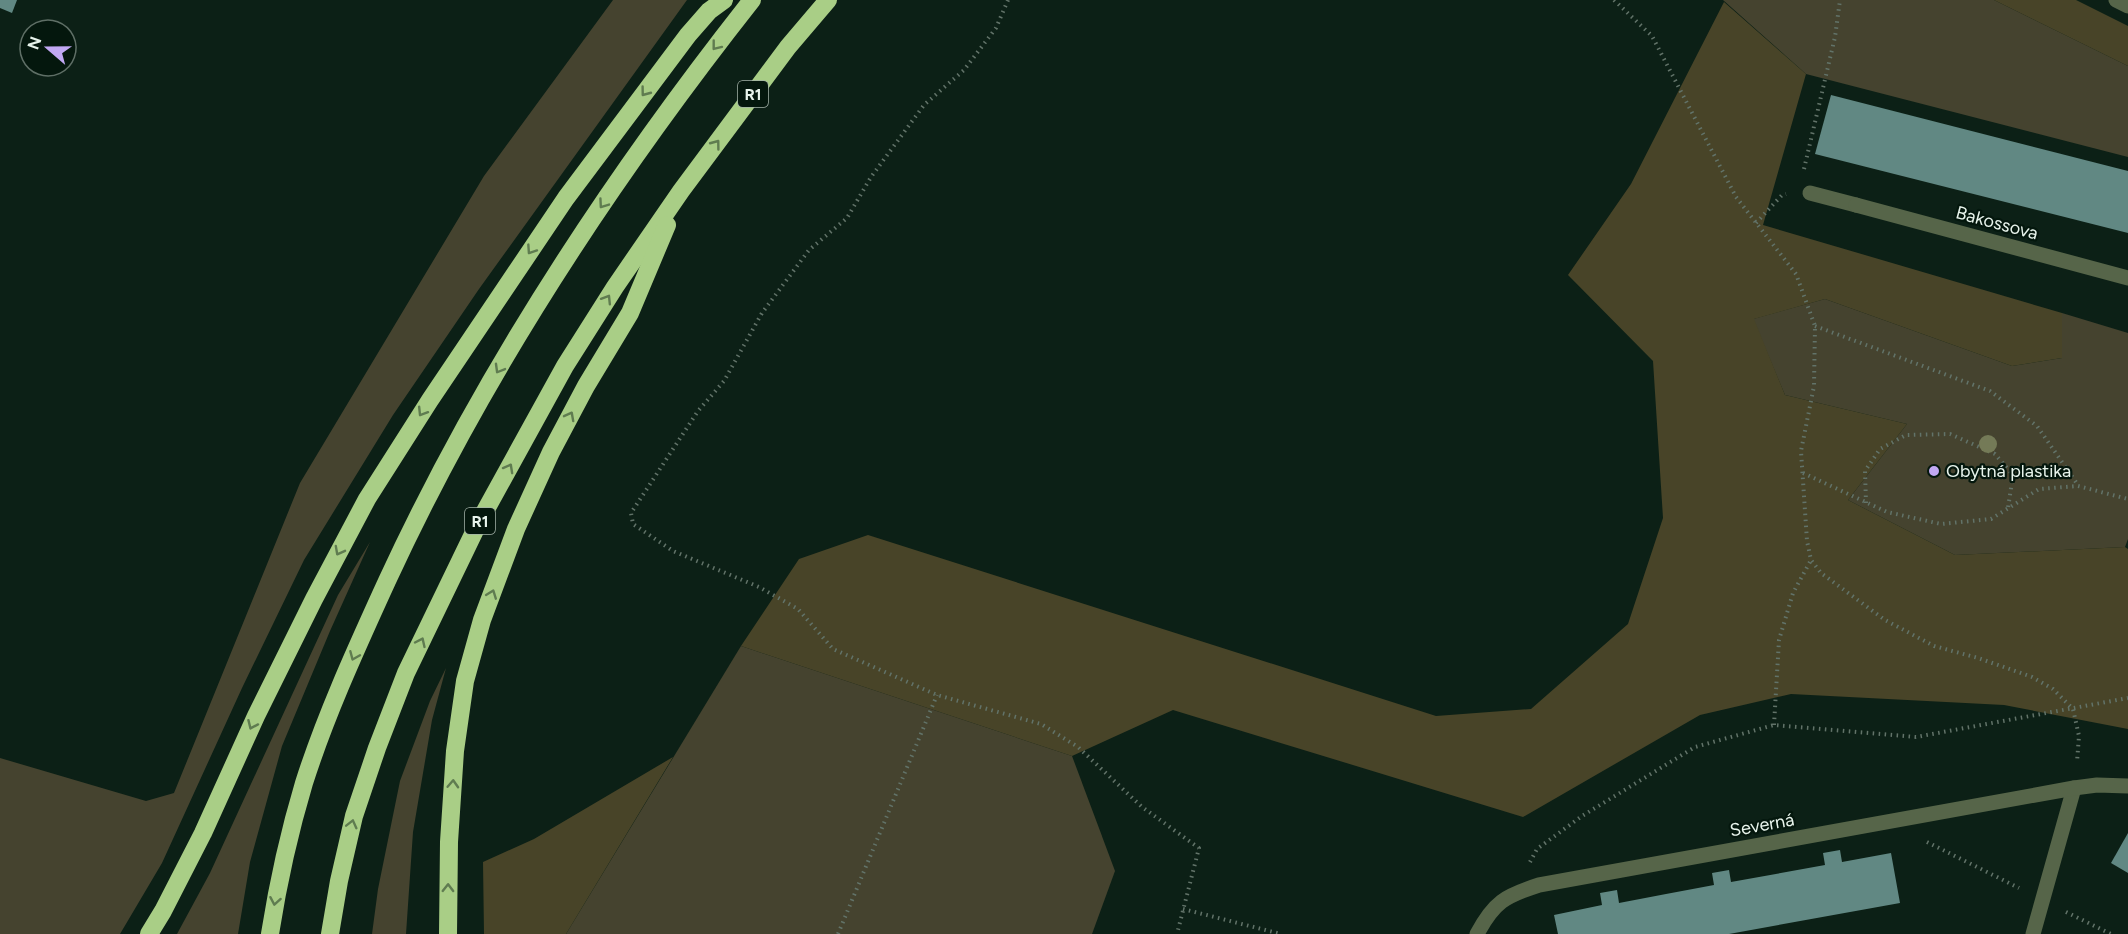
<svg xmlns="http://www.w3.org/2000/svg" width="2128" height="934" font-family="Figtree,sans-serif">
<rect width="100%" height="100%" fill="#0c2016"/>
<!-- green -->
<g fill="#45432f">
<path d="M613 0H687L479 289 393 415 304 560 242 688 162 863 120 934H0V758L146 801 174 793 300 483 484 176Z"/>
<path d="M1723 0H1994L2128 66V157L1806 74Z"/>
<path d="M1825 299 2012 366 2062 358V313L2128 333V539L2125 547 1955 555 1848 500 1907 424 1785 395 1753 319Z"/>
<path d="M370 542 330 631 282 746 250 862 238 934H177L210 873 338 595Z"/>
<path d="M741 646 1072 756 1115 871 1092 934H566Z"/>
<path d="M446 668 432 720 413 832 406 934H372L378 889 400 781 430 701Z"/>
</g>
<!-- forest -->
<g fill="#484428">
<path d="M1994 0H2076L2128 26V66Z"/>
<path d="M1724 2 1806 74 1763 225 2062 313V358L2012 366 1825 299 1754 319 1785 395 1907 424 1848 500 1955 555 2125 547 2128 549V729L2004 705 1791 694 1700 715 1523 817 1173 710 1072 756 741 646 799 559 868 535 1436 716 1531 709 1628 624 1663 518 1653 361 1568 275 1631 184Z"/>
<path d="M673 757 566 934H484L483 862 534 839Z"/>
</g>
<!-- building -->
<g fill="#618883">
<path d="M0 0H17L12 13 0 8Z"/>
<path d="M1831 95 2128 171V233L1815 154Z"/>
<path d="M2128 833V873L2111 863Z"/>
<path d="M1840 850 1842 862 1891 853 1900 903 1729 934H1558L1554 915 1602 905 1600 893 1617 890 1619 903 1666 894 1714 885 1712 873 1729 870 1731 882 1825 865 1823 853Z"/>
</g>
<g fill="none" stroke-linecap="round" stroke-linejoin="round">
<!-- path -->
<g stroke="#627369" stroke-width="4" stroke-dasharray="1.5 4.5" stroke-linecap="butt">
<path d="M1008 0 996 28 964 70 924 105 871 177 847 218 809 250 762 313 724 381 698 411 631 513 633 524 673 551 759 587 798 609 833 649 937 695 1041 724 1078 747 1142 807 1199 848 1177 934"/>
<path d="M1614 0 1652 36 1736 197 1796 274 1815 326 1814 386 1801 451 1807 541 1811 560 1821 573 1885 620 1934 646 1978 658 2032 677 2053 689 2073 709 2079 736 2077 762"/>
<path d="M1804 169 1835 37 1840 0"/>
<path d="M1756 223 1782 195 1786 194"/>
<path d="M1815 326 1990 391 2037 426 2078 485"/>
<path d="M1803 473 1887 512 1941 524 1991 519 2039 489 2078 486 2128 499"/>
<path d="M1866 503 1865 471 1880 449 1906 435 1950 434 1995 454 2013 475 2008 508"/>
<path d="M1774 725 1779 640 1793 593 1811 560"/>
<path d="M1927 842 2019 888"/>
<path d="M1530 862 1537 849 1582 816 1695 747 1774 725 1916 737 2128 698"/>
<path d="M1183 909 1281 934"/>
<path d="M2066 912 2111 934"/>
<path d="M838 934 937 695"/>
</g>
<!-- lane -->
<g stroke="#566549" stroke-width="15">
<path d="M2116 0 2128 6"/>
<path d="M1810 193 1856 205"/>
<path d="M2033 934 2074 788"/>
</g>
<!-- street -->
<g stroke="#566549" stroke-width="15">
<path d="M1856 205 2128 278"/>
<path d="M1477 934C1494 902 1505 896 1539 885L2074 788 2097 785 2128 786"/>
</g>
<!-- highway -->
<g stroke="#a9ce86" stroke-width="18">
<path d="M149 934 163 911 203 833 256 716 314 599 367 499 430 400 566 198 688 35 709 11 724 0"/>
<path d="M270 934C278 883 289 833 304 783 326 714 357 647 387 581 483 373 610 180 752 0"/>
<path d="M330 934 339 881 354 816 377 748 406 673 478 524 565 366 615 287 681 191 788 47 828 0"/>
<path d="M448 934 449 842 455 751 465 681 482 620 516 529 551 452 586 386 630 313 667 225"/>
</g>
</g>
<!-- trees -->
<circle fill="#747a57" cx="1988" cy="444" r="9"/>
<!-- one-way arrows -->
<defs><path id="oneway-chevron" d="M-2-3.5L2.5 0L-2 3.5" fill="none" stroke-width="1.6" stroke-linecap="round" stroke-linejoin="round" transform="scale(1.5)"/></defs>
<g stroke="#5f7c50">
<use href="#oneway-chevron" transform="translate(716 46) rotate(128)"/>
<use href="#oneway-chevron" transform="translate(645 92) rotate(127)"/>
<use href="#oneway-chevron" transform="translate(716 144) rotate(-53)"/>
<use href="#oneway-chevron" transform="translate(603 204) rotate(125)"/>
<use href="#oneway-chevron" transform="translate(531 250) rotate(124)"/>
<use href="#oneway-chevron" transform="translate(607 299) rotate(-58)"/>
<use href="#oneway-chevron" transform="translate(499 369) rotate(120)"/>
<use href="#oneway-chevron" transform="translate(422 412) rotate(122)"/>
<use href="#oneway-chevron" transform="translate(570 416) rotate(-62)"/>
<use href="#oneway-chevron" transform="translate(509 468) rotate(-61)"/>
<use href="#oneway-chevron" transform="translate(339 551) rotate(118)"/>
<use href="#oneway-chevron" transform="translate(492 594) rotate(-69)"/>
<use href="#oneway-chevron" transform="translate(421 642) rotate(-65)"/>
<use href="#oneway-chevron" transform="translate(354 656) rotate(113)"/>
<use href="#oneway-chevron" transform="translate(252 725) rotate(114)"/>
<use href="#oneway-chevron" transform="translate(453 784) rotate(-87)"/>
<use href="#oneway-chevron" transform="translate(352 824) rotate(-76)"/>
<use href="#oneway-chevron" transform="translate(448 888) rotate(-89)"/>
<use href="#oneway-chevron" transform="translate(275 901) rotate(100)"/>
</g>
<!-- markers -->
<circle fill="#c1a8f3" stroke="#04170d" stroke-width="2" cx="1934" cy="471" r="6"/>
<g text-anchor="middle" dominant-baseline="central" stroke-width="4.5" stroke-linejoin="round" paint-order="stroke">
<!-- shield labels -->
<g fill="#04170d" stroke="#a4b2a9" stroke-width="1.5">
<rect x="738" y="81" width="30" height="26" rx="4.5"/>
<rect x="465" y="508" width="30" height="26" rx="4.5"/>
</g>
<g font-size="16" font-weight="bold" fill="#e8f4ec">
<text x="753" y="94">R1</text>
<text x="480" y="521">R1</text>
</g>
<!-- street labels -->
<g font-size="18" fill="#e8f4ec" stroke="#04170d">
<text transform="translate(1997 223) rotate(15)">Bakossova</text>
<text transform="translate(1762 825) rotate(-10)">Severná</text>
</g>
<!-- poi labels -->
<g font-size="18" fill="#e8f4ec" stroke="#04170d" text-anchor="start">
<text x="1946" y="471">Obytná plastika</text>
</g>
</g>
<!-- north arrow -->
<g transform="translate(48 48) rotate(290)"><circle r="28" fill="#04170d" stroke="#5f6f66" stroke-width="1.5"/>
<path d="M0-4.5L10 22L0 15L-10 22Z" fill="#c1a8f3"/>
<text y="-9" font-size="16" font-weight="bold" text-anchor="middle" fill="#e8f4ec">N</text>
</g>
</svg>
